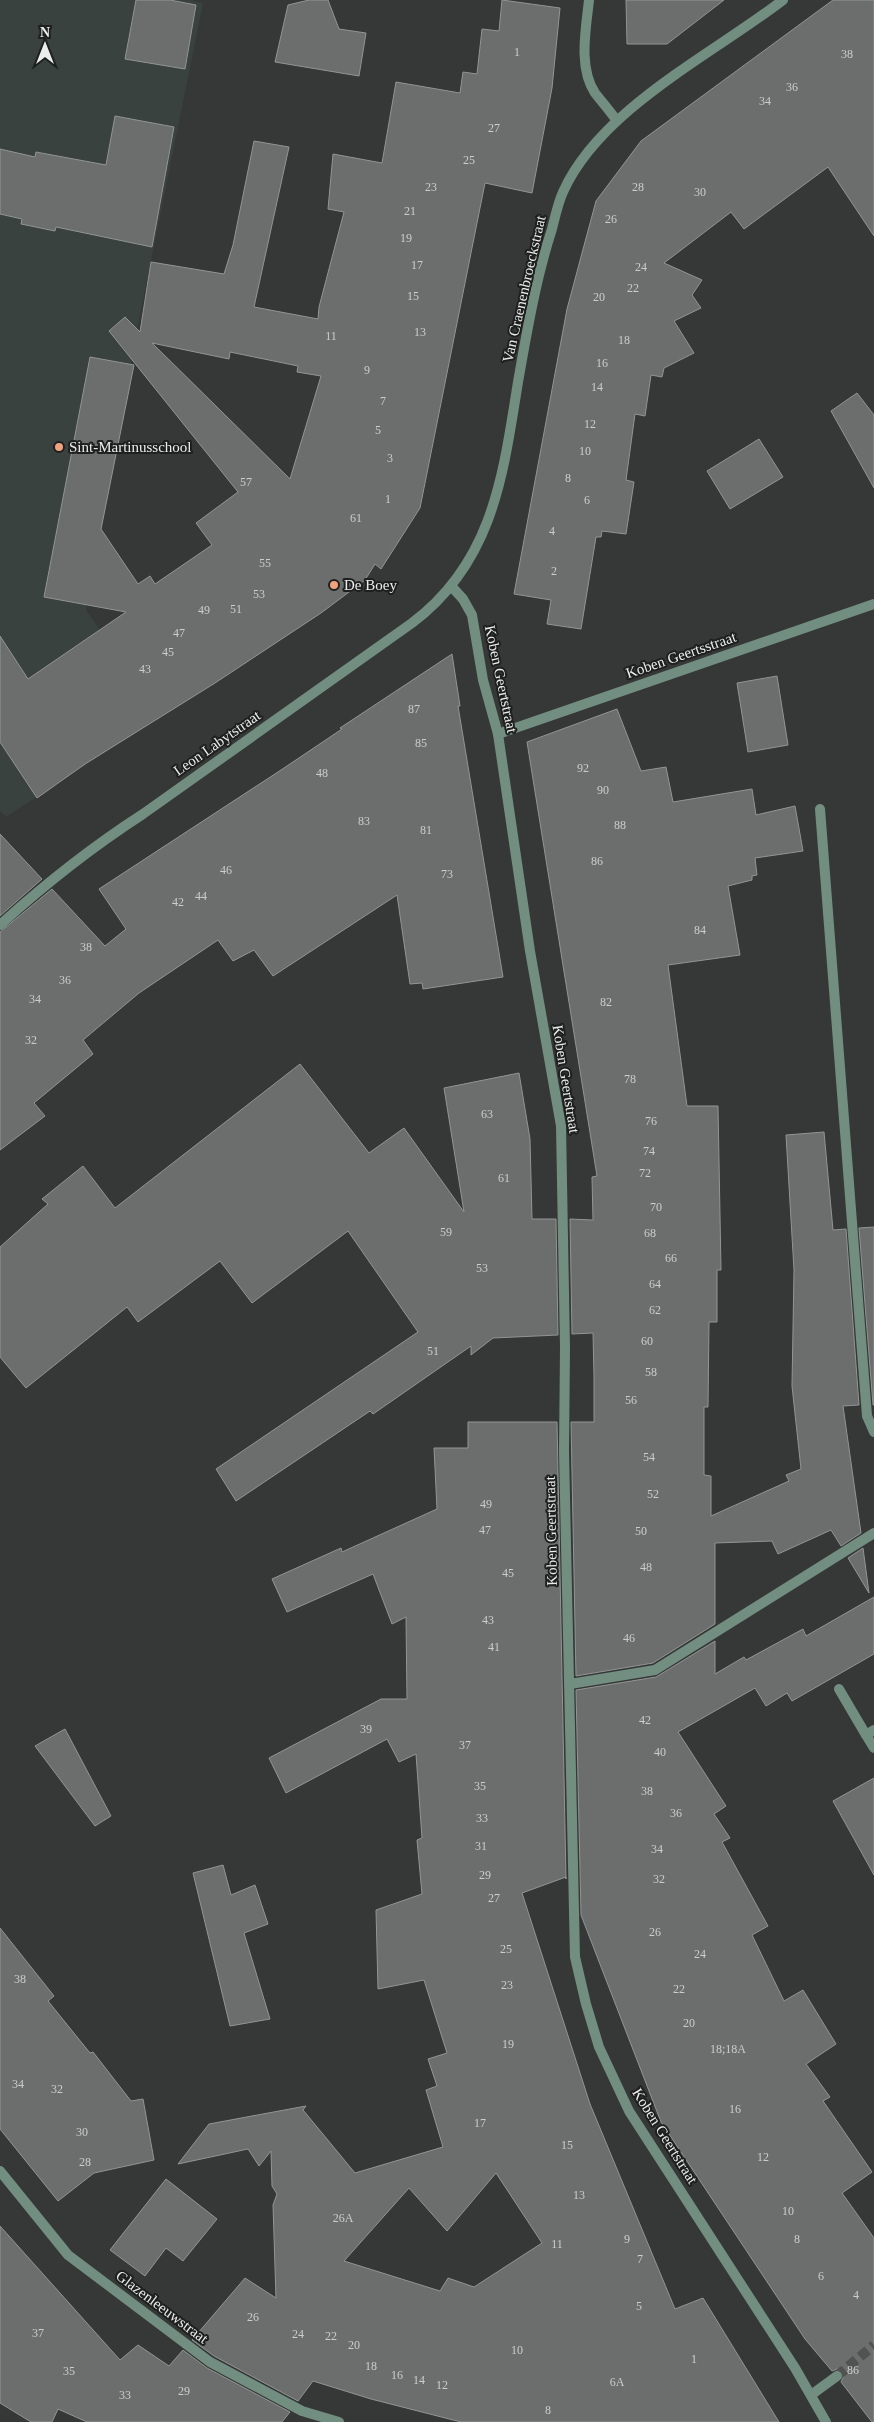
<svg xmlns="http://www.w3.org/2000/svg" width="874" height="2422" font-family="'Times New Roman',serif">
<rect width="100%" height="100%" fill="#353837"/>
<!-- built -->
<path fill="#39423e" d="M0 0H190L203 3 135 340 131 365 134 366 86 610 160 717 6 817 0 811Z"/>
<!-- building -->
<g fill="#6b6e6d" stroke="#929594" fill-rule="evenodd">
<path d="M136 0H170L196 5 185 69 125 59Z"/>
<path d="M309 0H328L339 29 366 33 359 76 275 62 288 5Z"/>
<path d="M502 0 560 8 552 88 532 193 485 183 420 508 381 569 375 564 365 580 321 613 215 683 85 764 37 798 0 742V636L28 679 126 612 44 597 90 357 134 365 101 529 138 584 150 576 155 584 212 545 196 523 238 492 109 331 125 317 140 332 151 262 224 274 233 245 254 141 289 147 254 307 318 319 319 307 344 212 328 209 333 154 382 163 396 82 460 93 463 72 477 74 482 29 499 31ZM152 343 229 359 230 352 298 366 297 372 321 376 290 479Z"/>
<path d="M626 0H724L667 44H627Z"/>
<path d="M833 0H874V236L828 167 744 229 731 212 664 263 702 280 692 295 701 308 674 321 694 353 664 368 662 377 651 375 645 416 635 414 626 480 634 482 626 534 602 531 601 537H596L581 629 547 624 551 600 514 594 567 309 596 201 641 141Z"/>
<path d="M115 116 174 127 152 247 56 227 55 231 21 224 22 219 0 214V149L35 157 36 152 106 165Z"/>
<path d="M857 393 874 415V488L831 411Z"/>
<path d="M759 439 783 477 730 509 707 471Z"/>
<path d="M452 654 460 706H458L503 977 423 989 422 983 410 984 397 895 273 976 254 950 233 961 218 940 139 993 83 1040 93 1054 34 1103 45 1116 0 1150V932L52 889 105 946 126 929 99 889 281 770 342 729 340 728Z"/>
<path d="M777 676 788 745 748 752 737 683Z"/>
<path d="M617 709 641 771 666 767 673 802 752 789 756 815 795 806 803 851 755 858 757 875 752 876V880L728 886 740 955 668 965 687 1106H718L721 1270H717V1322H709L708 1407H704V1475L711 1476V1516L789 1481 786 1475 801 1469 792 1386 794 1270 786 1135 824 1132 833 1230 846 1229 859 1405 843 1406 861 1533 841 1546 831 1530 778 1554 772 1541 715 1543V1624L653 1663 576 1676 571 1422H594V1376L593 1333 572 1334 570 1219 593 1220 592 1177 597 1176 527 742Z"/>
<path d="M0 834 42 879 0 916Z"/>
<path d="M300 1064 369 1153 404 1128 464 1212 444 1088 519 1073 530 1139 532 1219H556L558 1335 493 1338 471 1355V1346L373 1414 370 1411 236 1501 216 1469 418 1332 348 1231 252 1303 220 1261 138 1322 127 1307 26 1388 0 1357V1247L48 1204 42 1199 83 1166 115 1208Z"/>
<path d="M874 1227V1405H873L859 1228Z"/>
<path d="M468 1422H557L566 1879V1877L522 1893 590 2104 675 2309 703 2298 779 2422H461L371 2399 313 2381 298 2401 214 2356 192 2340 245 2278 276 2298 273 2205 277 2194 272 2186 271 2151 259 2166 248 2149 178 2164 209 2124 306 2106 303 2110 355 2173 443 2147 426 2090 437 2086 428 2059 447 2053 424 1980 378 1989 376 1910 422 1894 417 1840 422 1838 416 1754 399 1762 387 1739 286 1793 269 1758 381 1699H407L406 1617 392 1624 373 1574 287 1612 272 1579 341 1548 342 1552 437 1509 434 1448H468ZM496 2173 542 2243 474 2287 448 2278 440 2291 344 2261 409 2188 447 2231Z"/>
<path d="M863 1548 869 1593 848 1558Z"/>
<path d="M874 1597V1654L792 1701 787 1693 766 1706 755 1688 678 1732 726 1806 714 1814 730 1838 722 1842 768 1926 752 1935 784 2001 803 1990 836 2044 806 2064 830 2097 823 2101 872 2172 842 2193 874 2238V2422H872L841 2382 844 2376 842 2372 837 2369 832 2371 805 2339 661 2122 581 1915 576 1690 656 1677 715 1641V1674L744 1657 746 1660 803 1629 806 1636Z"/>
<path d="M65 1729 111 1816 95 1826 35 1746Z"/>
<path d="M874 1778V1875L833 1801Z"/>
<path d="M223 1865 231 1895 255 1885 268 1924 244 1933 270 2019 230 2026 193 1873Z"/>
<path d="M0 1928 54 1996 48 2001 90 2053 93 2052 131 2101 143 2099 154 2160 94 2173 58 2201 0 2129Z"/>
<path d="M166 2179 217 2219 183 2261 166 2248 145 2276 110 2250Z"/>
<path d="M0 2226 120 2360 138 2345 169 2366 183 2350 207 2368 290 2412 282 2422H87L58 2409 52 2422H31L0 2403Z"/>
</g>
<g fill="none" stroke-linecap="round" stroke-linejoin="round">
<!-- minor-tunnel -->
<path stroke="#505352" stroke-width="10" stroke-dasharray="10 5" stroke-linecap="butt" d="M837 2376 874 2345"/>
<!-- service -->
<path stroke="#728e81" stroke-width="10" d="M498 734 874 604"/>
<!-- minor -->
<g stroke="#728e81" stroke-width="10">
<path d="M589 0C586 29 578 67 595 93 602 102 610 111 617 121"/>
<path d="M452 587 463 599 472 615 483 680 498 734 530 951 561 1126 565 1348 564 1451 575 1957 586 2004 599 2047 629 2111 795 2368 826 2422"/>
<path d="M820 809 867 1416 874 1432"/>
<path d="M570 1684 655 1670 874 1533"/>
<path d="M839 1689 866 1735 874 1730"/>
<path d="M866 1735 874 1748"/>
<path d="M0 2171 68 2255 210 2362 302 2411 339 2422"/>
<path d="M811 2395 837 2376"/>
</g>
<!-- tertiary -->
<path stroke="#728e81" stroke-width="10" d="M0 925C45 884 92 847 143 814L412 623C493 562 503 476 518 382 527 331 536 278 552 229 555 217 558 203 563 192 600 109 713 54 783 0"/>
</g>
<!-- markers -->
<g fill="#f2a17e" stroke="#1e1f1f" stroke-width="2">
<circle cx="59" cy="447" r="5"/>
<circle cx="334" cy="585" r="5"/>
</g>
<g text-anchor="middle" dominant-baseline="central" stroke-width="4" stroke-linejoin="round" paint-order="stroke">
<!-- number labels -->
<g font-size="12" fill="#cbcdcc">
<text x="517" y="52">1</text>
<text x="847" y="54">38</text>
<text x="792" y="87">36</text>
<text x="765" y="101">34</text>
<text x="494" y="128">27</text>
<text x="469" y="160">25</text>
<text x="431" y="187">23</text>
<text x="638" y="187">28</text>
<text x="700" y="192">30</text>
<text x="410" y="211">21</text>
<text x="611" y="219">26</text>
<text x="406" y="238">19</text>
<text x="417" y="265">17</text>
<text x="641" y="267">24</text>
<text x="633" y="288">22</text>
<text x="413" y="296">15</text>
<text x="599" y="297">20</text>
<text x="420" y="332">13</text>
<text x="331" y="336">11</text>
<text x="624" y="340">18</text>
<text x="602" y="363">16</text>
<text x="367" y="370">9</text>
<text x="597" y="387">14</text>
<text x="383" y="401">7</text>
<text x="590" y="424">12</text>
<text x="378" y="430">5</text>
<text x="585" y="451">10</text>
<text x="390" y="458">3</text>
<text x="568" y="478">8</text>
<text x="246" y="482">57</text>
<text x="388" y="499">1</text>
<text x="587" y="500">6</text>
<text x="356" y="518">61</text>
<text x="552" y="531">4</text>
<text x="265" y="563">55</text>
<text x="554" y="571">2</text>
<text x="259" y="594">53</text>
<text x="236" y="609">51</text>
<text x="204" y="610">49</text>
<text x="179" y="633">47</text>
<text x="168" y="652">45</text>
<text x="145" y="669">43</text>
<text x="414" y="709">87</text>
<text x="421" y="743">85</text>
<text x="583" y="768">92</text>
<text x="322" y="773">48</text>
<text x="603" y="790">90</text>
<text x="364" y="821">83</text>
<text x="620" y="825">88</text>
<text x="426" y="830">81</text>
<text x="597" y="861">86</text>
<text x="226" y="870">46</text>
<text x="447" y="874">73</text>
<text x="201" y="896">44</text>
<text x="178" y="902">42</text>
<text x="700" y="930">84</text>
<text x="86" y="947">38</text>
<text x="65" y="980">36</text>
<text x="35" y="999">34</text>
<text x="606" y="1002">82</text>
<text x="31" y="1040">32</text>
<text x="630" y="1079">78</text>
<text x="487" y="1114">63</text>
<text x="651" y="1121">76</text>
<text x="649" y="1151">74</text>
<text x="645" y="1173">72</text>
<text x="504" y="1178">61</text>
<text x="656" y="1207">70</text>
<text x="446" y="1232">59</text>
<text x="650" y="1233">68</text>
<text x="671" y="1258">66</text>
<text x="482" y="1268">53</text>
<text x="655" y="1284">64</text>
<text x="655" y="1310">62</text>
<text x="647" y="1341">60</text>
<text x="433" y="1351">51</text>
<text x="651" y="1372">58</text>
<text x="631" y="1400">56</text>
<text x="649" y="1457">54</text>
<text x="653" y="1494">52</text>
<text x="486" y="1504">49</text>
<text x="485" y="1530">47</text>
<text x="641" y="1531">50</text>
<text x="646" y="1567">48</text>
<text x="508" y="1573">45</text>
<text x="488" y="1620">43</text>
<text x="629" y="1638">46</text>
<text x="494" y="1647">41</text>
<text x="645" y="1720">42</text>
<text x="366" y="1729">39</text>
<text x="465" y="1745">37</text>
<text x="660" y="1752">40</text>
<text x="480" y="1786">35</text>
<text x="647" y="1791">38</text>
<text x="676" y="1813">36</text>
<text x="482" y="1818">33</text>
<text x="481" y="1846">31</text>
<text x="657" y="1849">34</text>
<text x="485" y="1875">29</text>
<text x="659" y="1879">32</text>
<text x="494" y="1898">27</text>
<text x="655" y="1932">26</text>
<text x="506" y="1949">25</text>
<text x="700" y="1954">24</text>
<text x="20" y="1979">38</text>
<text x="507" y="1985">23</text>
<text x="679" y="1989">22</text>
<text x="689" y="2023">20</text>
<text x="508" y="2044">19</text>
<text x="728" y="2049">18;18A</text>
<text x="18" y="2084">34</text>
<text x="57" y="2089">32</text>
<text x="735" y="2109">16</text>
<text x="480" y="2123">17</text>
<text x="82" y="2132">30</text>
<text x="567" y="2145">15</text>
<text x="763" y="2157">12</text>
<text x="85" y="2162">28</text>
<text x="579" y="2195">13</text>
<text x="788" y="2211">10</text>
<text x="343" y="2218">26A</text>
<text x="627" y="2239">9</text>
<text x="797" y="2239">8</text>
<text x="557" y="2244">11</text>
<text x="640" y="2259">7</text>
<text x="821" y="2276">6</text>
<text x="856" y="2295">4</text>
<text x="639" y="2306">5</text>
<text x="253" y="2317">26</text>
<text x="38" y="2333">37</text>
<text x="298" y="2334">24</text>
<text x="331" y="2336">22</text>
<text x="354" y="2345">20</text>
<text x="517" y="2350">10</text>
<text x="694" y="2359">1</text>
<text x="371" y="2366">18</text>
<text x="853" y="2370">86</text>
<text x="69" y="2371">35</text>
<text x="397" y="2375">16</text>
<text x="419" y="2380">14</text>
<text x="617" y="2382">6A</text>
<text x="442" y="2385">12</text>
<text x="184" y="2391">29</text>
<text x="125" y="2395">33</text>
<text x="548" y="2410">8</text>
</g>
<!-- street labels -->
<g font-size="15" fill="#ebedec" stroke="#1e1f1f">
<text transform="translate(524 289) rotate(-77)">Van Craenenbroeckstraat</text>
<text transform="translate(681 655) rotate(-19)">Koben Geertsstraat</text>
<text transform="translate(501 679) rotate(78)">Koben Geertstraat</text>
<text transform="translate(217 743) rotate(-35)">Leon Labytstraat</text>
<text transform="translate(566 1079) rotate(81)">Koben Geertstraat</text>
<text transform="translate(551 1531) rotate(-91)">Koben Geertstraat</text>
<text transform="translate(665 2136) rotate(58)">Koben Geertstraat</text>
<text transform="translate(162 2307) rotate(37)">Glazenleeuwstraat</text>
</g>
<!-- poi labels -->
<g font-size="15" fill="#ebedec" stroke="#1e1f1f" text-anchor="start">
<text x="69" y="447">Sint-Martinusschool</text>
<text x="344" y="585">De Boey</text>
</g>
</g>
<!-- north arrow -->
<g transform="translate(45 45)" stroke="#1e1f1f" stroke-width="4" paint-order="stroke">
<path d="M0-4L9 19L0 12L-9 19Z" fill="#ebedec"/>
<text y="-8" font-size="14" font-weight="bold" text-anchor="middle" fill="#ebedec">N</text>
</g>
</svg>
